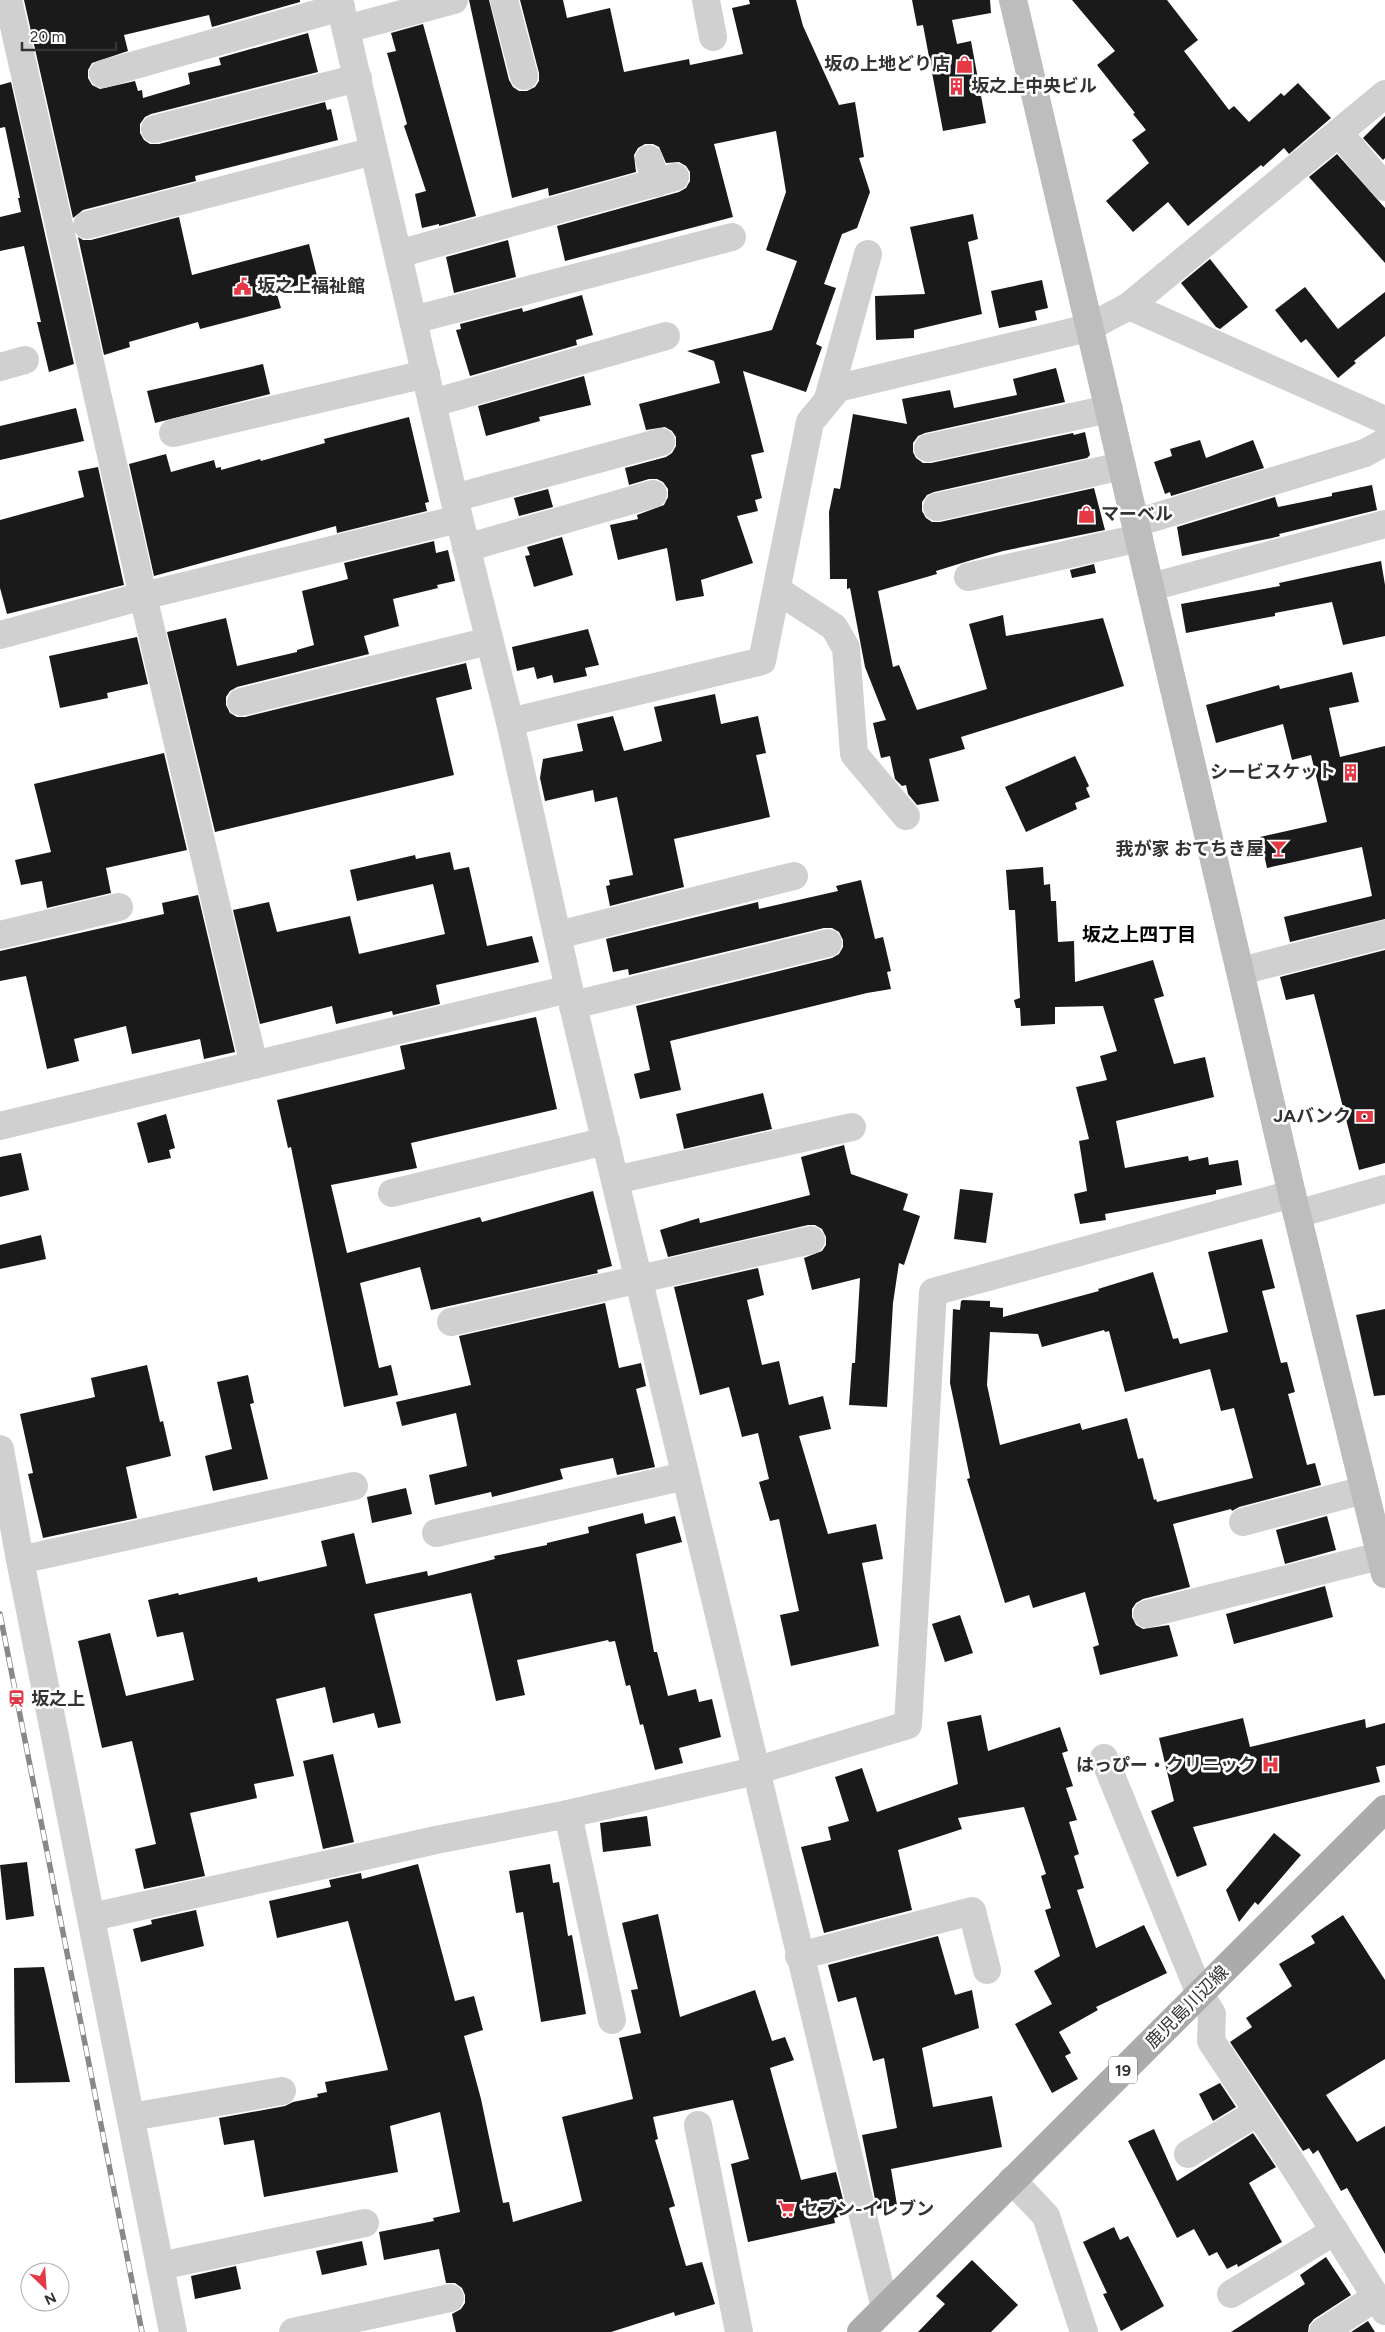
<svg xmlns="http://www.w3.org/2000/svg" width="1385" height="2332" font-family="Figtree,'Noto Sans JP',sans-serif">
<rect width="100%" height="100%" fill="#fff"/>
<!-- building -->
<g fill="#1a1a1a" fill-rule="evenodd">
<path d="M24 0H300V2L212 27 209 15 124 35 128 51 92 63 88 70V78L92 85 100 89 135 81 138 91 142 90 143 98 190 84 188 73 221 65 219 58 308 33 318 72 151 114 145 117 140 124V133L144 140 150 144H159L325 102 327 110 331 109 338 140 195 176 196 181 83 210 73 218Z"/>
<path d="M469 0H489L509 80 513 87 519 91H527L535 87 539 81V73L520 0H563L567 18 610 8 624 72 689 59 690 65 743 54 732 8 750 4 749 0H796L803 26 839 105 855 102 864 157 859 158 870 192 857 228 842 234 824 284 836 288 816 344 822 347 806 392 743 371 764 452 751 455 762 498 755 500 758 511 737 516 753 563 701 580 704 596 676 601 667 548 618 560 610 525 638 519 637 515 664 505 668 497V489L663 482 657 479H649L629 485 625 468 666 457 672 453 676 446V437L672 431 665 427 646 430 639 404 720 383 714 361 687 351 772 330 797 261 766 250 786 192 776 131 714 144 733 217 565 261 557 226 679 192 686 188 690 181V172L686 166 679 162 666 163 659 147 653 144H645L638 148 634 155 636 172 549 196 548 188 512 198Z"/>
<path d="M912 0H990L991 13 952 20 957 44 971 41 986 123 943 131 923 25 917 26Z"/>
<path d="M1072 0H1167L1198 40 1184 51 1229 110 1234 106 1249 122 1281 93 1284 96 1298 83 1331 118 1289 154 1284 148 1263 167 1261 165 1188 226 1168 202 1133 232 1106 201 1149 163 1132 140 1146 130 1133 114 1135 113 1097 65 1115 51Z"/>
<path d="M423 24 476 216 439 226V224L422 228 415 194 426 191 404 126 407 124 387 53 396 51 391 33Z"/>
<path d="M11 82 74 364 49 372 37 322H41L24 246 0 251V217L21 212 18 198H20L5 127 0 128V85Z"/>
<path d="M1385 116V158L1383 160 1363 138Z"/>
<path d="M1337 154 1385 208V263L1309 177Z"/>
<path d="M973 214 978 239 968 242 982 314 914 330V338L876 340 875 296 925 294 910 227Z"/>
<path d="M179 217 192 275 309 244 318 280 276 291 281 308 200 329 198 322 129 342 130 347 104 355 78 237 83 240H91Z"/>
<path d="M508 240 516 277 454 293 446 257Z"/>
<path d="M1210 259 1248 307 1220 329 1216 327 1181 283Z"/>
<path d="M1042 280 1048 308 1035 311 1037 320 999 328 991 291Z"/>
<path d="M1305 287 1338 329 1385 292V336L1354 361 1356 363 1338 378 1306 339 1301 343 1275 310Z"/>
<path d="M582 295 593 335 576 340 577 345 470 376 456 330 461 329 460 324 522 308 523 312Z"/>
<path d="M263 364 270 394 155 423 147 391Z"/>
<path d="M1056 368 1065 402 925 433 918 436 913 443V452L916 458 923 463H931L1073 433 1074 435 1085 432 1090 455 1087 458 934 492 927 495 922 502V511L926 518 932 522H940L1094 488 1105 530 1003 551 965 562 936 571 937 574 878 591 893 667 899 665 917 710 987 689 969 624 1003 615 1006 636 1103 618 1124 686 961 737 965 749 929 759 939 801 917 805 908 794 906 785 902 786 895 779 890 756 881 758 873 723 886 720 865 667 850 588 847 589V579H830L829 512 834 488 840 489 853 414 907 424 902 399 950 390 954 408 1017 395 1013 379Z"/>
<path d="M584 376 591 405 539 417 540 421 486 436 478 406Z"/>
<path d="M76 408 84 441 0 460V426Z"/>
<path d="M409 417 429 502 425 503 427 511 337 533 336 526 154 576 129 464 166 454 171 472 214 460 216 468 221 467V470L260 459 261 461 325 443 324 439Z"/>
<path d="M1200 440 1206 458 1253 440 1264 468 1171 496 1170 492 1165 494 1154 462 1172 456 1170 449Z"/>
<path d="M98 467 124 585 7 614 0 588V520L84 497 78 471Z"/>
<path d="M1372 485 1377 510 1279 534 1280 536 1272 538 1182 556 1177 527 1275 497 1278 507 1332 496V493Z"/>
<path d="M548 489 553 507 519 516 514 498Z"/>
<path d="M562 537 573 575 534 587 525 556 530 555 527 547Z"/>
<path d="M434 541 436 553 448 550 455 581 437 585 438 588 393 599 399 626 364 636 369 654 237 687 230 691 226 697V705L230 713 237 717H245L466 663 472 689 436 698 454 775 215 832 167 632 226 618 237 666 297 652V650L314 645 302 591 348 579 344 563Z"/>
<path d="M1381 561 1385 585V636L1343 645 1332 602 1275 613V616L1186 633 1181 604 1280 586 1279 583Z"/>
<path d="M1094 564 1096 573 1072 578 1070 570Z"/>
<path d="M588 629 599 665 585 668 587 676 554 683 552 675 537 679 534 667 517 671 512 647Z"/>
<path d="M137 637 148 684 107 693 108 698 60 708 49 656Z"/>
<path d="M1352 672 1359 702 1329 708 1340 757 1385 746V919L1290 942 1284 917 1372 896 1362 847 1267 868 1260 837 1327 822 1311 755 1292 760 1283 724 1216 743 1206 705 1279 685 1280 689Z"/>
<path d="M715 694 721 724 758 716 766 753 756 755 770 817 674 839 684 887 610 906 606 886 610 885 609 880 633 875 617 797 595 802 593 790 545 801 540 778 543 759 583 751 577 724 613 716 624 751 662 741 654 707Z"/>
<path d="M164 753 187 850 106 868 111 893 47 908 42 881 21 885 15 860 51 852 34 784Z"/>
<path d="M1075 756 1089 786 1086 788 1090 797 1075 803 1077 809 1026 832 1005 787Z"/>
<path d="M450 852 454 870 469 867 487 946 532 936 539 962 436 985 440 1004 393 1015 392 1011 336 1024 332 1006 260 1024 233 910 269 902 277 932 350 916 359 954 445 934 433 884 357 901 350 870 415 855 416 859Z"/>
<path d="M1043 867 1044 885 1050 884 1051 901H1056L1058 942 1074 941 1075 982 1153 960 1164 996 1154 999 1174 1064 1205 1057 1214 1097 1116 1121 1125 1168 1188 1156 1189 1161 1208 1157 1209 1165 1238 1160 1242 1185 1216 1190V1194L1105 1214 1106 1220 1080 1224 1074 1194 1087 1191 1079 1141 1089 1139 1076 1087 1107 1080 1100 1056 1117 1051 1103 1006 1055 1007V1024L1021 1026 1020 1008H1016L1014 1000 1020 998 1015 910H1009L1006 870Z"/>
<path d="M861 880 875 939 883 937 891 971 887 972 891 989 867 993 670 1041 681 1090 640 1099 634 1074 650 1070 636 1006 832 958 839 954 843 947V940L839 932 832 928H824L629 975 628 969 613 972 606 939 758 902 759 909 838 891 836 886Z"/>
<path d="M198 895 235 1052 204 1059 200 1039 132 1054 126 1026 74 1039 79 1061 47 1069 26 976 0 981V951L164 914 162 903Z"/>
<path d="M1385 950V1163L1359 1170 1314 994 1286 1000 1280 977Z"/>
<path d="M536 1017 557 1109 411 1143 417 1168 331 1185 347 1253 480 1217 482 1222 593 1191 612 1266 597 1270 598 1273 431 1310 420 1267 360 1283 379 1368 391 1365 398 1395 344 1407 291 1147 288 1148 277 1100 405 1069 400 1046Z"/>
<path d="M763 1093 772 1129 684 1149 676 1114Z"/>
<path d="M166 1114 175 1148 169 1150 171 1158 148 1163 137 1123Z"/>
<path d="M844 1145 851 1174 908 1194 903 1210 920 1216 904 1265 899 1263 893 1303 887 1407 849 1405 852 1363H855L860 1278 812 1290 804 1258 822 1251 826 1245V1237L822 1229 815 1225H808L668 1257 660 1230 699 1218 700 1223 810 1195 801 1157Z"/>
<path d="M21 1153 29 1190 0 1197V1157Z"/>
<path d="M960 1189 993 1193 986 1243 954 1239Z"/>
<path d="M41 1235 46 1259 0 1269V1245Z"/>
<path d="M1262 1239 1275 1288 1262 1291 1281 1363 1287 1362 1295 1392 1288 1394 1307 1465 1315 1463 1321 1485 1239 1507 1232 1511 1231 1509 1173 1524 1190 1587 1143 1599 1136 1603 1132 1609V1617L1136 1625 1143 1629 1169 1625 1178 1656 1100 1675 1093 1647 1099 1645 1085 1592 1033 1608 1029 1595 1005 1603 967 1479 970 1478 950 1383 953 1309 960 1310 961 1301 963 1300 990 1301V1307L1003 1308V1317L1099 1291 1098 1289 1153 1272 1173 1339 1178 1338 1180 1344 1228 1332 1208 1252ZM1104 1330 1105 1332 1109 1331 1125 1392 1210 1369 1221 1411 1234 1408 1253 1478 1157 1502 1156 1499 1154 1500 1143 1458 1138 1459 1127 1418 1082 1430 1080 1423 1000 1445 987 1385 990 1332 1038 1334 1042 1347Z"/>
<path d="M758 1268 764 1295 747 1300 762 1365 779 1361 789 1405 823 1396 831 1429 799 1436 828 1534 876 1524 883 1559 862 1563 879 1646 791 1666 780 1615 799 1611 779 1519 770 1521 759 1482 769 1479 758 1433 742 1437 729 1387 700 1395 674 1287Z"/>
<path d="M605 1303 619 1368 641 1363 646 1386 636 1389 655 1467 617 1475 613 1458 560 1469 563 1479 492 1497 491 1492 435 1505 429 1475 467 1466 456 1413 402 1426 396 1402 471 1385 459 1336Z"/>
<path d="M1385 1309V1395L1374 1396 1356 1315Z"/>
<path d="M147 1365 160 1422 163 1421 171 1456 126 1467 137 1518 43 1538 28 1474 33 1473 20 1414 95 1397 91 1378Z"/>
<path d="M248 1375 254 1403 250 1404 268 1479 213 1491 205 1456 232 1449 217 1382Z"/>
<path d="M406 1488 412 1514 372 1523 367 1497Z"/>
<path d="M643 1513 645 1524 675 1516 682 1542 636 1554 654 1652H657L668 1696 696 1689 699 1702 712 1699 721 1737 679 1748 683 1763 655 1770 643 1724 640 1725 630 1685 626 1686 615 1641 609 1642 608 1640 517 1660 525 1695 496 1701 471 1593 374 1614 401 1723 378 1728 374 1713 333 1723 325 1687 276 1699 294 1776 254 1784 257 1798 190 1813 205 1876 144 1889 135 1849 156 1844 132 1741 102 1748 78 1641 110 1633 126 1696 194 1680 183 1632 157 1637 148 1600 178 1593 179 1595 257 1577 258 1582 327 1566 321 1541 354 1533 366 1584 427 1571 428 1576 495 1559 494 1556 547 1545V1543L589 1533 588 1527Z"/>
<path d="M1327 1516 1336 1550 1285 1564 1276 1530Z"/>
<path d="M1325 1586 1333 1617 1234 1644 1226 1614Z"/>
<path d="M960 1615 973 1653 945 1662 932 1624Z"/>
<path d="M981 1715 988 1751 1060 1727 1068 1751 1062 1753 1073 1786 1066 1788 1077 1820 1069 1822 1079 1854 1074 1856 1084 1888 1077 1890 1096 1948 1144 1925 1167 1973 1096 2007 1098 2010 1059 2032 1071 2053 1065 2056 1078 2079 1052 2093 1015 2024 1052 2004 1034 1971 1060 1956 1045 1910 1051 1908 1041 1876 1046 1874 1024 1807 958 1818 962 1829 898 1850 912 1910 824 1933 801 1847 831 1840 828 1827 849 1821 835 1777 862 1768 877 1812 958 1784 947 1722Z"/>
<path d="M1243 1718 1250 1747 1365 1719 1366 1728 1385 1723V1765L1376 1767 1380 1782 1193 1827 1207 1865 1177 1877 1151 1811 1174 1801 1159 1738Z"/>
<path d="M333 1754 354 1842 323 1849 303 1761Z"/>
<path d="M647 1816 651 1846 603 1852 600 1823Z"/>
<path d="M1274 1833 1301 1855 1258 1905 1255 1902 1239 1922 1226 1890Z"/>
<path d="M27 1862 34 1916 6 1920 0 1865Z"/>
<path d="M418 1864 455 2001 474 1996 483 2030 464 2036 481 2099 503 2203 509 2202 513 2222 582 2201 562 2117 633 2099 619 2038 641 2033 631 1990 638 1989 622 1923 658 1914 680 2017 755 1990 772 2041 785 2037 794 2060 770 2068 801 2180 836 2172 847 2215 834 2218 835 2223 748 2242 731 2164 749 2159 733 2100 653 2117 658 2139 655 2140 675 2206 669 2208 686 2266 702 2262 715 2304 675 2316 674 2312 611 2332H456L452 2314 461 2309 465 2303V2295L462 2288 455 2283H446L439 2249 384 2260 379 2232 434 2221 433 2218 460 2212 440 2112 390 2126 398 2172 264 2197 254 2140 224 2145 219 2118 285 2106 293 2102 318 2097 317 2094 327 2092 325 2082 388 2070 348 1921 277 1938 269 1901 331 1887 329 1880 361 1873 362 1879Z"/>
<path d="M550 1864 553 1883 559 1882 568 1936 572 1935 586 2014 541 2022 523 1912 516 1913 509 1871Z"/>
<path d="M196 1910 204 1946 141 1962 133 1929 152 1924 151 1920Z"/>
<path d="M1343 1915 1385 1980V2059L1326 2095 1357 2142 1385 2126V2254L1347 2188 1341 2191 1318 2150 1313 2154 1309 2148 1303 2151 1230 2042 1252 2027 1246 2018 1292 1986 1279 1964 1315 1943 1311 1936Z"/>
<path d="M938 1936 955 1995 972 1990 979 2028 922 2048 933 2107 992 2096 1002 2147 891 2169 897 2205 877 2209 862 2135 897 2128 884 2058 873 2061 856 1997 838 2002 828 1965Z"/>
<path d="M44 1967 70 2082 15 2083 14 1968Z"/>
<path d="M1220 2083 1236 2107 1213 2121 1199 2094Z"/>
<path d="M1154 2129 1177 2181 1253 2133 1276 2167 1249 2183 1282 2242 1238 2267 1237 2264 1227 2269 1217 2252 1209 2256 1194 2229 1177 2238 1128 2141Z"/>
<path d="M1114 2227 1120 2240 1128 2236 1164 2306 1121 2331 1103 2294 1107 2293 1083 2242Z"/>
<path d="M362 2241 367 2265 322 2275 316 2251Z"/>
<path d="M1326 2257 1351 2295 1314 2319 1309 2325 1308 2332H1231L1305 2284 1300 2275Z"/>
<path d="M972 2260 1018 2305 991 2332H918L945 2304 936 2296Z"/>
<path d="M236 2266 241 2289 195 2299 191 2276Z"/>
<path d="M1368 2321 1375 2332H1351Z"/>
</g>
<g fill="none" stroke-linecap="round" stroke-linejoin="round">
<!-- street -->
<g stroke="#d0d0d0" stroke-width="28">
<path d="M8 0 143 596 254 1065"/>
<path d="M339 0 454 498 510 722 569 989 885 2308"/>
<path d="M504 0 524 76"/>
<path d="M706 0 713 37"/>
<path d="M346 29 454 0"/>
<path d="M103 74 341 7"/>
<path d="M155 129 358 78"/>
<path d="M1339 133 1385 187"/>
<path d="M649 159 656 183"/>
<path d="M87 225 374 151"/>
<path d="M398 254 675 177"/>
<path d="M1129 306 1385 94"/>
<path d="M413 320 732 237"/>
<path d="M0 367 25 360"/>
<path d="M828 399 868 254"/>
<path d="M433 403 666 336"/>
<path d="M173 433 426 374"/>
<path d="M928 448 1109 409"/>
<path d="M454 498 661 442"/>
<path d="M937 507 1122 466"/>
<path d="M1136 523 1365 453 1385 442"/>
<path d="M466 548 653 494"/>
<path d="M968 577 1139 538"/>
<path d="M1151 587 1385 524"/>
<path d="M777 590 834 627 846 648 854 754 906 816"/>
<path d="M0 635 143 596 459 519"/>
<path d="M241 702 489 641"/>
<path d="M510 722 762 661 810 422 838 388 1088 328 1129 306 1385 420"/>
<path d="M0 935 119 907"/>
<path d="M558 935 794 876"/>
<path d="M1241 971 1385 934"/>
<path d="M573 1005 828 943"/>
<path d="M0 1126 569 989"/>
<path d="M615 1180 852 1127"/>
<path d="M392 1193 606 1141"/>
<path d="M1297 1214 1385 1189"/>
<path d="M451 1322 811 1240"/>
<path d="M0 1449 20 1560 173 2332"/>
<path d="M1243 1522 1364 1490"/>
<path d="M436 1533 685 1476"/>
<path d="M20 1560 354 1486"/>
<path d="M1147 1614 1380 1556"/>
<path d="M1104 1758 1200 1994 1212 2014 1211 2041 1293 2165 1385 2311"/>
<path d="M568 1814 612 2020"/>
<path d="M92 1917 436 1840 568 1814 755 1771 908 1725 933 1292 1292 1194"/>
<path d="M799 1956 972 1911 987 1970"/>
<path d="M131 2117 282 2091"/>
<path d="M698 2125 739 2332"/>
<path d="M1188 2154 1258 2112"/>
<path d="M1012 2180 1046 2216 1084 2332"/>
<path d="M160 2266 365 2223"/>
<path d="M1231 2294 1335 2231"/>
<path d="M293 2332 450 2298"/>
<path d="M1323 2332 1376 2297"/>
</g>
<!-- secondary -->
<path stroke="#bdbdbd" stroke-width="28" d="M1013 0 1292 1194 1385 1574"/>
<!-- primary -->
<path stroke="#ababab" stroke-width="28" d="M861 2332 1385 1809"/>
<defs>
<path id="rail" d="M0 1614 142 2332"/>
</defs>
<!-- rail casing -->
<use href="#rail" stroke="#888" stroke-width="5.5"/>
<!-- rail -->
<use href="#rail" stroke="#fff" stroke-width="4" stroke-dasharray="11" stroke-linecap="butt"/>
</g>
<!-- icons -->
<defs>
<symbol id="shop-bare" viewBox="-9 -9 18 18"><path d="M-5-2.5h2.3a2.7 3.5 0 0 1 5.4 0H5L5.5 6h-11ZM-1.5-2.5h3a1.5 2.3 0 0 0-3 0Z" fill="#e63946" stroke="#fff" stroke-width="2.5" paint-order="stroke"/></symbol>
<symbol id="building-bare" viewBox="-9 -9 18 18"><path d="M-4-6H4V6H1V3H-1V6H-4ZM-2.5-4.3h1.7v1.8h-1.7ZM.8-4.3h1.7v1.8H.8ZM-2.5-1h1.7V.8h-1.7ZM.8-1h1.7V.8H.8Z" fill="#e63946" stroke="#fff" stroke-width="2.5" paint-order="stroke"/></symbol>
<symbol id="civic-bare" viewBox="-9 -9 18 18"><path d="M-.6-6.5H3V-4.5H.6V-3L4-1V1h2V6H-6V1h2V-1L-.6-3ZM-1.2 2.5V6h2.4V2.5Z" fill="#e63946" stroke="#fff" stroke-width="2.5" paint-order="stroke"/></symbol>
<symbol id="bar-bare" viewBox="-9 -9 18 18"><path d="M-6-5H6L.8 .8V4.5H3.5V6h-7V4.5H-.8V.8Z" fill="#e63946" stroke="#fff" stroke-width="2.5" paint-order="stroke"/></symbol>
<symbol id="bank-bare" viewBox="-9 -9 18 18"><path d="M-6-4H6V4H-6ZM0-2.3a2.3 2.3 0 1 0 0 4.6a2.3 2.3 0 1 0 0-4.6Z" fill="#e63946" stroke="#fff" stroke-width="2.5" paint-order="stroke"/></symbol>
<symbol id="station-bare" viewBox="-9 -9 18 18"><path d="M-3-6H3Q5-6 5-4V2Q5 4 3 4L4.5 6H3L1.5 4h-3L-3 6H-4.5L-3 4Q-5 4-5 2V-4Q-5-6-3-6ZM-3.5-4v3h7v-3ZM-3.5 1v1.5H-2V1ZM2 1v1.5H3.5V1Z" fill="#e63946" stroke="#fff" stroke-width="2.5" paint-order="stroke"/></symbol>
<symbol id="hospital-bare" viewBox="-9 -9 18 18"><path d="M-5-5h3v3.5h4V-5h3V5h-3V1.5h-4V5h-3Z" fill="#e63946" stroke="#fff" stroke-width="2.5" paint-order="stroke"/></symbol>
<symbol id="supermarket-bare" viewBox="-9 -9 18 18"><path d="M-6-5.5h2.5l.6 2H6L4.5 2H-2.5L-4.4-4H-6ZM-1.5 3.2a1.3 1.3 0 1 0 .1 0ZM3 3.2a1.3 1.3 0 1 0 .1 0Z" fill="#e63946" stroke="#fff" stroke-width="2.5" paint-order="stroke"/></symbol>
</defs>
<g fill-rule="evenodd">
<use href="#shop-bare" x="952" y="52" width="25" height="25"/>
<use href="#building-bare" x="944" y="74" width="25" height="25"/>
<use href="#civic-bare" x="230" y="274" width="25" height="25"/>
<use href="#shop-bare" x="1074" y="502" width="25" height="25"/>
<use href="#building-bare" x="1338" y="760" width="25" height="25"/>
<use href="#bar-bare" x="1266" y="836" width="25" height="25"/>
<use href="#bank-bare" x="1352" y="1104" width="25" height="25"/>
<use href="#station-bare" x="4" y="1686" width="25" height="25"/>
<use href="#hospital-bare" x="1258" y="1752" width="25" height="25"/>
<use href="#supermarket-bare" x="774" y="2196" width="25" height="25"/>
</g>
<g text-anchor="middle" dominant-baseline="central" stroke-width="5" stroke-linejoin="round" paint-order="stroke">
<!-- shield labels -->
<rect fill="#fff" stroke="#707070" stroke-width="1" x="1109" y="2056.5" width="28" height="27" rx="4"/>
<g font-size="16" font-weight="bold" fill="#333">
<text x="1123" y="2070">19</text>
</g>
<!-- poi labels -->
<g font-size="18" font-weight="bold" fill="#333" stroke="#fff" text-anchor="end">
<text x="950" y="64">坂の上地どり店</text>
<text x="971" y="86" text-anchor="start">坂之上中央ビル</text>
<text x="257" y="286" text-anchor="start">坂之上福祉館</text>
<text x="1101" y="514" text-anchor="start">マーベル</text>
<text x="1336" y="772">シービスケット</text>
<text x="1264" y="849">我が家 おてちき屋</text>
<text x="1351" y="1116">JAバンク</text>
<text x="31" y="1699" text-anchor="start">坂之上</text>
<text x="1256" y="1765">はっぴー・クリニック</text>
<text x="801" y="2209" text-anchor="start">セブン-イレブン</text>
</g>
<!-- street labels -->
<g font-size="18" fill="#333" stroke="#fff">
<text transform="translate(1187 2007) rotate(-45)">鹿児島川辺線</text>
</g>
<!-- neighbourhood labels -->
<g font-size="19" font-weight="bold" fill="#000" stroke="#fff">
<text x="1139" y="934">坂之上四丁目</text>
</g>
</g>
<!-- north arrow -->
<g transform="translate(45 2287) rotate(155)"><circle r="24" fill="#ffffff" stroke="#adadad"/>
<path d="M0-4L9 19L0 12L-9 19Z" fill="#e63946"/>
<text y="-8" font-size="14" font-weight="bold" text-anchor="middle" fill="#333333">N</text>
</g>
<!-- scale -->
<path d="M22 42v8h94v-8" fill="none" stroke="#333333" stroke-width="2.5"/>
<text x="30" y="42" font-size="15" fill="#333333" stroke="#ffffff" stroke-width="4" paint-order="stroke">20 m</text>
</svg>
